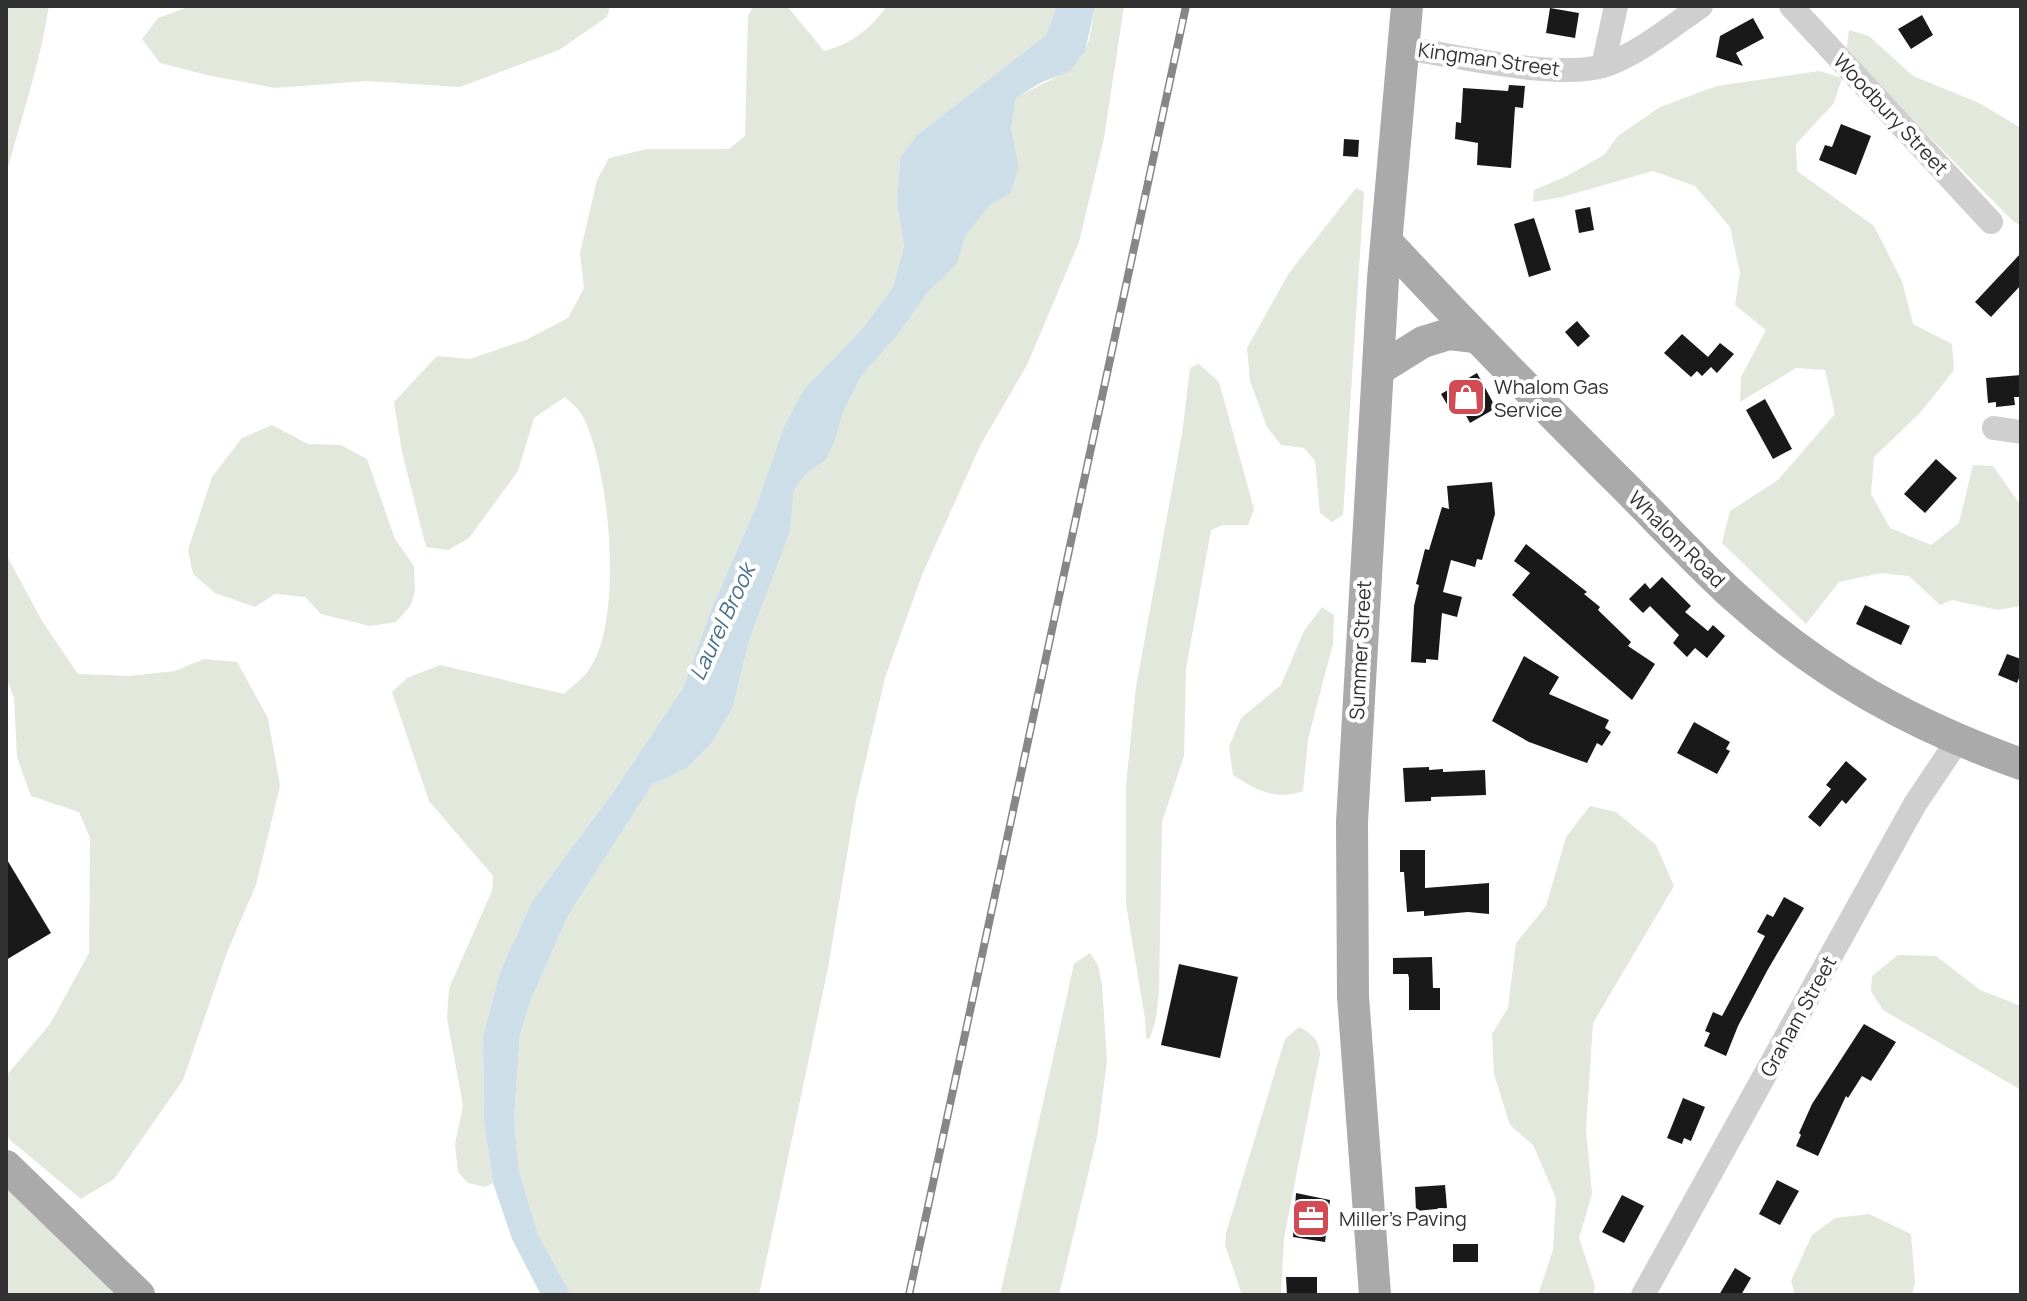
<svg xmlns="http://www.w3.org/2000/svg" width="2027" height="1301" font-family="Manrope,sans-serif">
<rect width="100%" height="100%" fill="#fff"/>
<!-- green -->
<g fill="#e2e8dc">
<path d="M6 6H49C40 64 21 118 6 175Z"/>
<path d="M191 6H610L607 17 559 50 460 87 367 81 275 88 207 75 160 63 142 39 158 18Z"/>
<path d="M753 6H787L824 51C852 44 870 29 887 6H1057L1046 35 917 135 900 157 897 205 904 246 893 287 863 328 804 389 784 426 757 504 711 610 683 688 616 788 531 903 500 972 483 1036 484 1121 493 1183 485 1187 468 1183 458 1172 455 1144 463 1106 447 1018 449 988 492 891 493 876 429 801 392 692 407 678 440 665 564 694C572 686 584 678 590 668 624 619 610 467 582 415 578 408 570 402 565 397L534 418 518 471 469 538 448 550 426 547 402 452 394 402 437 356 470 359 528 339 568 318 584 288 580 253 597 180 609 158 647 149H729L745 136 748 16Z"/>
<path d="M1095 6H1124L1104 138 1079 242 1027 365 981 444 922 575 885 678 856 801 828 968 759 1295H571L538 1234 519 1171 514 1120 520 1035 531 1000 569 914 652 785 687 768 712 743 733 707 749 641 790 532 794 490 806 474 827 459 836 438 843 413 862 375 897 336 928 292 957 264 964 236 991 204 1011 192 1019 166 1011 128 1016 98C1037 85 1075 73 1085 51 1091 38 1092 20 1095 6Z"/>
<path d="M1849 30 1869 36 1913 76 1979 103 2021 128V225L2014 222 1846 53Z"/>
<path d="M1819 71 1842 78 1834 103 1796 144 1797 171 1874 226 1902 281 1913 324 1952 344 1954 370 1920 413 1874 457 1871 494 1890 528 1931 545 1959 523 1973 465 1993 466 2021 506V606L1998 610 1952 600 1940 605 1909 576 1881 573 1839 582 1806 624 1722 543 1730 511 1778 480 1835 414 1825 370 1796 368 1740 402 1741 377 1766 330 1735 305 1740 273 1730 227 1695 186 1653 171 1562 197 1533 202 1534 190 1565 177 1604 155 1618 136 1660 107 1717 86Z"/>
<path d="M1356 188 1364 192 1343 515 1332 522 1320 513 1315 461 1304 448 1281 445 1267 427 1250 381 1247 348 1289 273Z"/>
<path d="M1199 364 1219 382 1254 509 1248 525H1223L1211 530 1186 669 1184 756 1162 822 1159 992 1156 1018 1150 1038 1146 1039 1145 1019 1126 904V785L1136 687 1182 434 1190 368Z"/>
<path d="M272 425 308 444 341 445 367 459 395 539 414 566 415 592 411 605 396 622 370 626 321 614 305 597 275 594 255 607 215 593 193 574 188 550 212 477 242 438Z"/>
<path d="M6 554 42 621 78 674 129 676 175 671 204 659 237 662 268 718 280 786 256 885 228 950 183 1080 114 1179 81 1199 10 1140 6 1133V1076L50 1024 89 953 90 838 79 812 31 796 17 757 14 698 6 677Z"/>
<path d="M1322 607 1334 615 1333 644 1308 739 1303 791C1276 801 1256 790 1233 775L1229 747 1241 718 1281 685 1304 631Z"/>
<path d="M1590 806 1616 812 1656 845 1674 886 1593 1023 1586 1130 1592 1194 1579 1238 1595 1286 1593 1295H1538L1553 1250 1556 1198 1533 1145 1510 1125 1494 1074 1492 1034 1508 1008 1516 943 1546 906 1566 837Z"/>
<path d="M1090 953 1098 965 1102 984 1107 1061 1097 1137 1059 1295H1000L1074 964Z"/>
<path d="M1898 955 1936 956 1980 990 2021 1006V1090L1883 1010 1871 991 1872 976Z"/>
<path d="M1299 1027C1312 1034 1319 1039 1320 1054L1284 1238 1281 1295H1242L1225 1245 1226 1233 1285 1039Z"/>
<path d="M6 1188 117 1295H6Z"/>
<path d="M1869 1214 1911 1234 1915 1283 1912 1295H1795L1791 1281 1812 1235 1835 1218Z"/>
</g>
<!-- water -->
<path fill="#cedee8" d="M1057 6H1095L1085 52 1070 71 1040 83 1016 98 1011 128 1019 166 1011 193 991 204 965 236 957 264 928 292 897 336 862 375 843 413 836 438 827 459 806 474 794 490 790 532 749 641 733 707 712 743 687 768 652 785 569 914 531 1000 520 1035 514 1120 519 1171 538 1234 571 1295H541L512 1239 493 1183 484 1122 483 1036 500 972 531 903 616 788 683 688 711 610 757 504 784 426 804 389 863 328 893 287 904 246 897 205 900 157 917 135 1046 35Z"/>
<!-- building -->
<g fill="#191919">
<path d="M1550 8 1579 13 1575 38 1546 33Z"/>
<path d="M1922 15 1933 35 1911 49 1898 29Z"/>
<path d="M1753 18 1764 38 1736 53 1743 66 1716 57 1720 36Z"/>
<path d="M1509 85 1525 86 1523 108 1515 107 1511 168 1477 165 1478 143 1455 139 1456 122 1461 123 1463 88 1508 91Z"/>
<path d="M1841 124 1871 136 1856 175 1819 160 1825 145 1832 147Z"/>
<path d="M1344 139 1359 140 1358 157 1343 156Z"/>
<path d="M1590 207 1594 230 1579 233 1575 210Z"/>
<path d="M1534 218 1551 270 1529 277 1514 224Z"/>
<path d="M2021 253V285L1991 317 1975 302Z"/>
<path d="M1577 321 1590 336 1578 347 1565 332Z"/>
<path d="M1682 334 1708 357 1720 343 1734 354 1717 373 1711 367 1702 376 1697 371 1691 377 1664 353Z"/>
<path d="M1477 373 1496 408 1470 423 1458 401 1448 406 1441 394Z"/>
<path d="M2021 375V397H2014L2015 405 1996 407V402L1988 403 1986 378Z"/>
<path d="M1765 399 1792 449 1773 459 1746 410Z"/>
<path d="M1936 459 1957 478 1925 513 1904 494Z"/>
<path d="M1492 482 1495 514 1482 560 1477 559 1475 567 1451 560 1443 592 1462 597 1457 617 1442 613 1438 660 1426 659V663L1411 662 1414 606 1419 585 1416 584 1425 549 1429 550 1442 507 1449 509 1447 486Z"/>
<path d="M1526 544 1587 592 1584 594 1600 607 1598 610 1631 642 1628 646 1655 664 1632 700 1512 595 1530 573 1514 561Z"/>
<path d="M1662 577 1691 606 1685 612 1708 631 1713 625 1725 636 1707 658 1695 648 1687 657 1673 643 1679 635 1650 606 1643 613 1629 599 1645 583 1650 589Z"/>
<path d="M1865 605 1910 626 1901 645 1856 624Z"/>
<path d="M2007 654 2021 659V673L2017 683 1998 675Z"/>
<path d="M1524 656 1559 677 1549 694 1609 720 1605 728 1611 732 1602 746 1597 743 1587 763 1529 742 1492 721Z"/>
<path d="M1694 722 1730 742 1726 749 1730 751 1717 774 1677 753Z"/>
<path d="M1846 761 1867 779 1846 804 1842 800 1820 827 1808 817 1831 789 1826 785Z"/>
<path d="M1429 767V770L1443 769V772L1485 770 1486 795 1431 797V801L1405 802 1403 768Z"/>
<path d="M1400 850H1425V888L1489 883V914L1468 912 1424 916V911L1407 912 1404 872H1400Z"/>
<path d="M6 858 51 933 6 960Z"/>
<path d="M1784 897 1804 908 1767 971 1738 1026 1726 1056 1704 1046 1710 1033 1705 1031 1713 1012 1722 1016 1765 936 1757 932 1767 914 1773 917Z"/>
<path d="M1432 957 1433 988H1440V1010H1409V978L1408 974H1393V958Z"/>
<path d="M1179 964 1238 977 1220 1058 1161 1045Z"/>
<path d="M1864 1024 1896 1042 1871 1081 1862 1076 1848 1098 1846 1096 1818 1156 1796 1146 1801 1135 1799 1133 1812 1104Z"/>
<path d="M1683 1098 1705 1107 1691 1141 1684 1138 1682 1144 1667 1138Z"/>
<path d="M1777 1180 1799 1191 1780 1225 1759 1214Z"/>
<path d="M1445 1185 1447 1208 1416 1211 1415 1187Z"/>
<path d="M1296 1193 1330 1200 1325 1242 1293 1237Z"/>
<path d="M1622 1195 1644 1206 1624 1243 1602 1232Z"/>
<rect x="1453" y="1244" width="25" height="18"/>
<path d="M1735 1268 1751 1278 1741 1295H1719Z"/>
<path d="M1286 1277H1317V1295H1287Z"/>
</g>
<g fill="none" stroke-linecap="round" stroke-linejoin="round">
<!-- minor -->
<g stroke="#cfcfcf" stroke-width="24">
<path d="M1791 6 1991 222"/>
<path d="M1403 48C1455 55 1560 81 1606 65 1640 53 1672 26 1701 6"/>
<path d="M1603 66 1616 6"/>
<path d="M1994 428 2021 432"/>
<path d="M1643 1295 1915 804 1958 740"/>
</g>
<!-- major -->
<g stroke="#aaa" stroke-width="32">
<path d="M1387 242C1461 322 1537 399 1615 477 1655 516 1693 559 1735 597 1821 675 1912 725 2021 764"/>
<path d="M1378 370 1423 342 1449 334 1475 337"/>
<path d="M6 1166 139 1295"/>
<path d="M1375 1295 1353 996 1352 822 1383 279 1407 6"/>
</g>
<defs>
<path id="rail" d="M909 1295 1186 6"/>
</defs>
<!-- rail casing -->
<use href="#rail" stroke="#878787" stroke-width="8"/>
<!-- rail -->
<use href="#rail" stroke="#fff" stroke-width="5" stroke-dasharray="15" stroke-linecap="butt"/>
</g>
<!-- icons -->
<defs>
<symbol id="shop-square" viewBox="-11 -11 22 22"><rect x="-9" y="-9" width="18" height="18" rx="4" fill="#d24b54" stroke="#fff"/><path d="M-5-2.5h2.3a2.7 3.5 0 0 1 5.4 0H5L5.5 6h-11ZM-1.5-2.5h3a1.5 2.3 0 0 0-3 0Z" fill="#fff"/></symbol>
<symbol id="office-square" viewBox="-11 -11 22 22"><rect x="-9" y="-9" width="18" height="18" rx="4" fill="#d24b54" stroke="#fff"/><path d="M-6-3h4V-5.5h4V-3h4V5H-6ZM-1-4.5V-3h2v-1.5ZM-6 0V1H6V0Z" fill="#fff"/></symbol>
</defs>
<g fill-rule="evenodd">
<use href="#shop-square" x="1444" y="375" width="44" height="44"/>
<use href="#office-square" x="1289" y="1196" width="44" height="44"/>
</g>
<g text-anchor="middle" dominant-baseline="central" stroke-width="8" stroke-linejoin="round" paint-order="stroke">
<!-- street labels -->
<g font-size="20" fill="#323232" stroke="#fff">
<text transform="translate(1489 59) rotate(8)">Kingman Street</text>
<text transform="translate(1891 114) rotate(47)">Woodbury Street</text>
<text transform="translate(1677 539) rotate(45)">Whalom Road</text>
<text transform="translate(1360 650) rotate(-87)">Summer Street</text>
<text transform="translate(1798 1016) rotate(-61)">Graham Street</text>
</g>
<!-- poi labels -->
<g font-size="20" fill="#323232" stroke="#fff" text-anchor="start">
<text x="1494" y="386">Whalom Gas<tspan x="1494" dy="23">Service</tspan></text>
<text x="1339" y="1218">Miller's Paving</text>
</g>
<!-- water labels -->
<g font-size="22" font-style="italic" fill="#48718c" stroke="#fff">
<text transform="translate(722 622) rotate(-65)">Laurel Brook</text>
</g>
</g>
<!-- border -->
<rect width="2027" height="1301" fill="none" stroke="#323232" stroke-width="16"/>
</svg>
